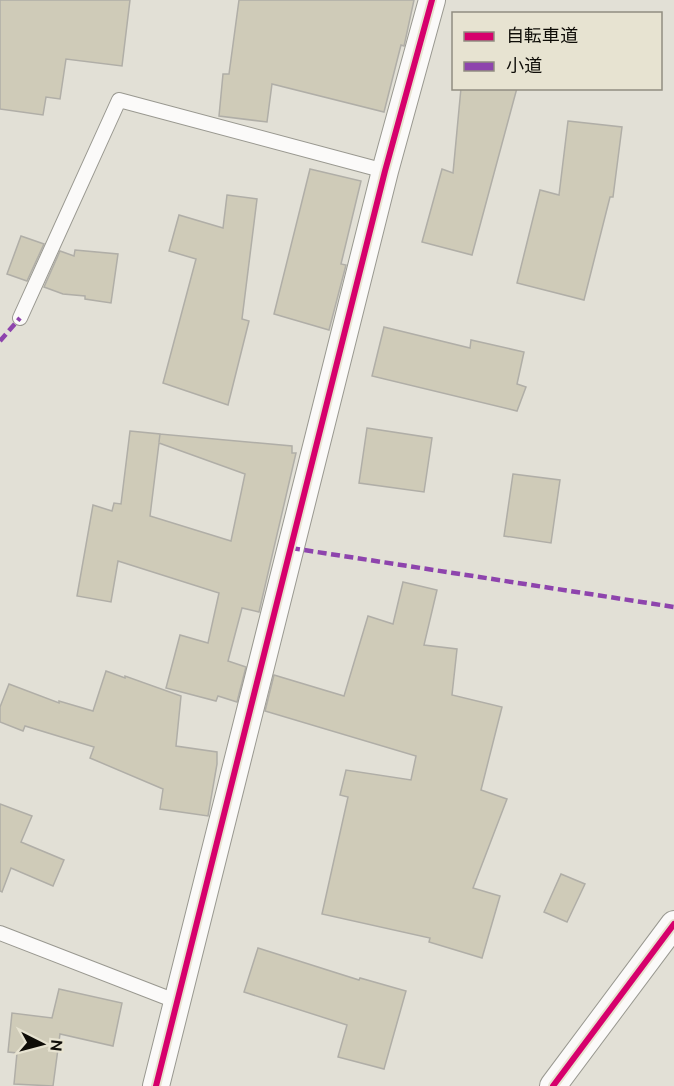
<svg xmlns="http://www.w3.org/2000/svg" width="674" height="1086" font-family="Ubuntu,'Noto Sans JP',sans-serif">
<rect width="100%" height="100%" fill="#e2e0d6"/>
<!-- building -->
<g fill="#cfcbb8" stroke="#b0aea7" stroke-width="1.5" fill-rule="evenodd">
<path d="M0 0H130L122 66 66 59 60 99 46 97 43 115 0 109Z"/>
<path d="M239 0H414L406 37 404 46 401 45 384 112 272 84 267 122 219 116 223 74H229Z"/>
<path d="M461 88H517L472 255 422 242 442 169 453 173Z"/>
<path d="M568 121 622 127 613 197H610L584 300 517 283 540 190 559 195Z"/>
<path d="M310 169 361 181 341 264 346 265 329 330 274 314Z"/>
<path d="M227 195 257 199 242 319 249 321 228 405 163 383 196 259 169 251 179 215 223 228Z"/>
<path d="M21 236 44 244 27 281 7 274Z"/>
<path d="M75 250 118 254 111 303 85 299V296L63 294 44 287 60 251 74 256Z"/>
<path d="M384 327 470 348 471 340 524 352 517 384 526 387 517 411 372 376Z"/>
<path d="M367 428 432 438 424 492 359 483Z"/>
<path d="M130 431 160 434 159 442 160 434 292 446V453H296L259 612 242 608 228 661 246 667 237 702 218 696 216 701 166 688 180 635 208 643 219 593 118 561 111 602 77 596 93 505 112 511 114 503 121 504ZM159 443 245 474 231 541 150 516Z"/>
<path d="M513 474 560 480 551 543 504 536Z"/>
<path d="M403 582 437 590 424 645 457 649 452 695 502 707 481 790 507 799 473 888 500 896 482 958 429 942 430 938 322 914 348 797 340 795 346 770 411 780 416 756 265 711 274 675 344 696 368 616 393 624Z"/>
<path d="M106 671 125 678V676L181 696 176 746 217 752V764L208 816 160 809 163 789 90 758 94 747 25 726 23 731 0 722V707L9 684 59 703V701L93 711Z"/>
<path d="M0 804 32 816 21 842 64 860 53 886 11 868 2 892 0 891Z"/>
<path d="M561 874 585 884 567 922 544 912Z"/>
<path d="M258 948 359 980 360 978 406 991 384 1069 338 1057 347 1025 244 992Z"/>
<path d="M59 989 122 1003 113 1046 60 1034 53 1086 14 1084 17 1053 8 1052 12 1013 52 1018Z"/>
</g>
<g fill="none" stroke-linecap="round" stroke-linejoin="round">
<defs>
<g id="lane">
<path d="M20 318 119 100 385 171"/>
<path d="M0 933 178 1002"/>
</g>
<g id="street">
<path d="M156 1086 385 171 432 0"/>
<path d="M553 1086 674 924"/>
</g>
</defs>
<!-- lane casing -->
<use href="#lane" stroke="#999890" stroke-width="16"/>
<!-- street casing -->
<use href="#street" stroke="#999890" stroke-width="28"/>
<!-- lane -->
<use href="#lane" stroke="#fbfaf9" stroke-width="14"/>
<!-- street -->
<use href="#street" stroke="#fbfaf9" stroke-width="26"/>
<!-- quiet -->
<g stroke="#8e44ad" stroke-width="4.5" stroke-dasharray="9 4.5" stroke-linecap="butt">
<path d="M0 341 20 318"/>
<path d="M291 548 674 607"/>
</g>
<defs>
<g id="cycleway">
<path d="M156 1086 385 171 432 0"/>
<path d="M553 1086 674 924"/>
</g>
</defs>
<!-- cycleway casing -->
<use href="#cycleway" stroke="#e7e3d1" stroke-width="10"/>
<!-- cycleway -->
<use href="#cycleway" stroke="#d6006c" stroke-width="6"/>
</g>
<!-- legend -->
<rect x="452" y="12" width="210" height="78" fill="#e7e3d1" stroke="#918d81" stroke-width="1.5"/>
<rect x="464" y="32" width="30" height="9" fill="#d6006c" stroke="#918d81" stroke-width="1.5"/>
<text x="506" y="42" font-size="18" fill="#0f0d08">自転車道</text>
<rect x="464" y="62" width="30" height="9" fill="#8e44ad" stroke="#918d81" stroke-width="1.5"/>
<text x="506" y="72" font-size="18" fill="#0f0d08">小道</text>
<!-- north arrow -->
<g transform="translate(42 1044) rotate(96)" stroke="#e7e3d1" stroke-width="4.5" paint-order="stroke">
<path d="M0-4.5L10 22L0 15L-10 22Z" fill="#0f0d08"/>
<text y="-9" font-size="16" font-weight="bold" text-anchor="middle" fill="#0f0d08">N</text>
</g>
</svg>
